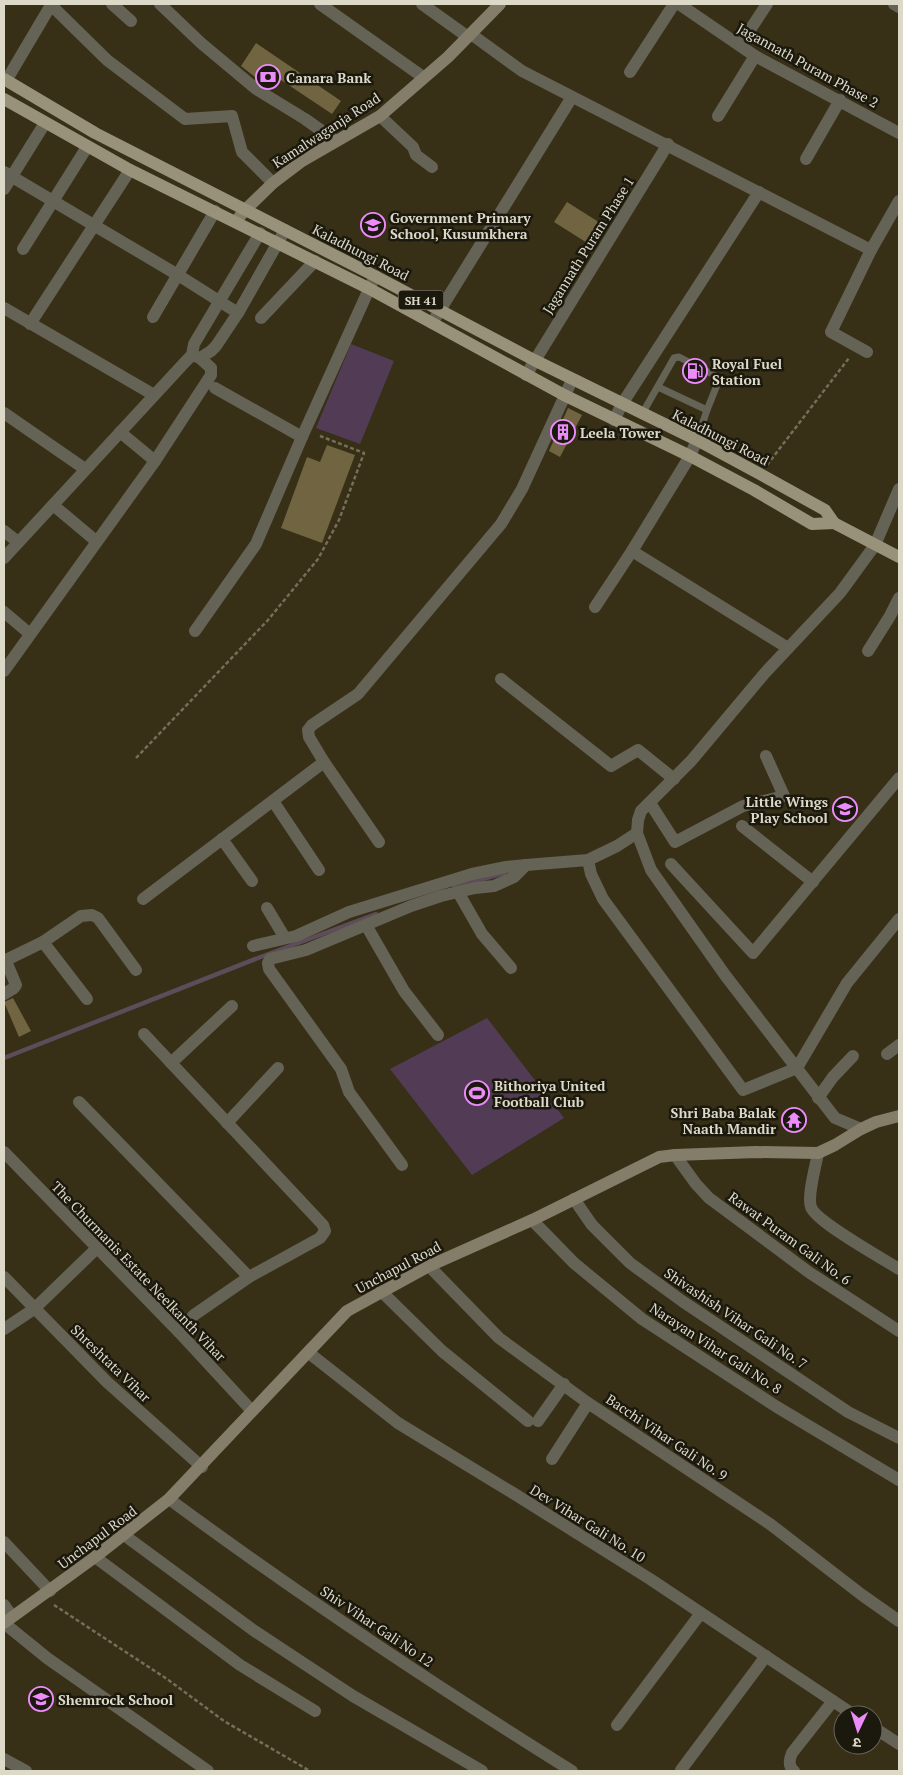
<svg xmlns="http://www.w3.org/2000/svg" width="903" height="1775" font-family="'PT Serif','Noto Sans Devanagari',serif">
<rect width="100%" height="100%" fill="#372f16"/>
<!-- green -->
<g fill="#523c55">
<path d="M351 344 394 361 360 444 316 428Z"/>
<path d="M487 1018 564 1118 472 1175 390 1069Z"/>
</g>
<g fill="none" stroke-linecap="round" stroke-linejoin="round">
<!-- stream -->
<g stroke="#5d4c59" stroke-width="4.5">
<path d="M454 887 504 873"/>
<path d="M4 1058 258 958 376 914"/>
</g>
</g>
<!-- building -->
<g fill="#706540">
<path d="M256 43 341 101 332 114 275 76 268 87 241 66Z"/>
<path d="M567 202 605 226 592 246 554 222Z"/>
<path d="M568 408 582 415 560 457 549 451Z"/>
<path d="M327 445 355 455 322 543 281 528 307 457 320 462Z"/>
<path d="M13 998 31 1031 19 1037 4 1002Z"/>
</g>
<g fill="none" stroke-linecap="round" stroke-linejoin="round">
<!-- path -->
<g stroke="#756f59" stroke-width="2.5" stroke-dasharray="4 2.5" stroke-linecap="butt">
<path d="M767 465 849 358"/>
<path d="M136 758 268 620 318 559 339 520 364 453 320 436"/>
<path d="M54 1605 167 1679 224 1721 310 1771"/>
</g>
<!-- lane -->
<g stroke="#656256" stroke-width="7">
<path d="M658 387 707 410"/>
<path d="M642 414 674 358 679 357 718 377 719 380 707 410 697 440"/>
</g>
<!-- street -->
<g stroke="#656256" stroke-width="12">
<path d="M112 4 131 21"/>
<path d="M160 4 201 43 256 89 305 119 336 141"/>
<path d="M320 4 423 77"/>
<path d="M422 4 468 37"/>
<path d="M679 4 755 56 899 133"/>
<path d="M894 4 899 7"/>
<path d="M471 34 522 71 871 250"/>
<path d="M740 45 767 4"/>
<path d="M630 72 674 4"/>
<path d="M6 81 51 5 107 60 185 119 232 116 242 152 273 183"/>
<path d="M380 116 413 147 416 155 432 167"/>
<path d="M718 116 755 56"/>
<path d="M806 159 840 100"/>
<path d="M4 172 178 275 238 313"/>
<path d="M4 189 45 123"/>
<path d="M23 249 87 147"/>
<path d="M4 308 154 395"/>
<path d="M153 317 215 211"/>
<path d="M261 318 315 261"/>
<path d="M432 323 572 97"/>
<path d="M30 324 130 170"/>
<path d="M867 352 831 332 871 250 899 201"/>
<path d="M192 355 194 344 260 233"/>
<path d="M526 375 668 144"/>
<path d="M215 388 302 437"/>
<path d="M4 413 85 469"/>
<path d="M614 420 622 404 759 192"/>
<path d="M120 432 155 461"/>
<path d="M53 505 96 541"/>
<path d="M4 531 18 542"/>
<path d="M632 551 788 648"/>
<path d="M4 558 186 361 192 355 200 358 211 351 216 346 238 313 285 230"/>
<path d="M595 607 632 551 690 456 697 440"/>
<path d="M4 612 30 634"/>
<path d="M195 631 256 544 302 437 375 276"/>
<path d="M868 651 890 616 899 598"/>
<path d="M4 671 155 461 211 375V368L200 358"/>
<path d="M501 679 611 766 638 750 674 779"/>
<path d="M273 801 319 870"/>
<path d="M650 803 675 842 743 806 784 796 766 756"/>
<path d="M742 826 813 882"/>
<path d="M637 833 651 870 725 975 835 1118 861 1129"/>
<path d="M222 839 252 881"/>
<path d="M379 842 324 762 309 737 308 730 312 725 358 694 501 524 522 489 572 380"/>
<path d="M588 860 591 874 603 899 743 1090 797 1068 847 983 899 919"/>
<path d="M671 864 753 953 899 778"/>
<path d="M458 892 482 934 511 968"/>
<path d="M143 899 324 762"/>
<path d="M267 908 285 938"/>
<path d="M366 925 404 991 438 1035"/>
<path d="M43 942 87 999"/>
<path d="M253 946 296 936 349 912 472 874 506 867 526 865"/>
<path d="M4 961 43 942 81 916 92 915 98 918 136 970"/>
<path d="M4 994 14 988 16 985 6 961"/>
<path d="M144 1034 323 1225 325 1231 320 1238 249 1277 194 1315 179 1332"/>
<path d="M887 1054 899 1045"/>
<path d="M171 1063 232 1006"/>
<path d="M818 1098 833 1077 853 1056"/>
<path d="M79 1102 249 1277"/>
<path d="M227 1123 278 1068"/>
<path d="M4 1152 179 1332 252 1411"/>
<path d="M818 1153C816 1165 807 1196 811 1207 815 1221 883 1259 899 1269"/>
<path d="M675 1155 696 1184 709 1198 810 1273 899 1331"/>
<path d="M402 1165 349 1092 341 1069 269 969 268 963 270 959 306 950 411 906 441 896 475 888 494 886 514 877 526 865 588 860 617 846 637 833 638 820 641 811 691 761 764 674 840 593 875 545 899 489"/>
<path d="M574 1199 592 1225 630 1263 682 1301 848 1412 899 1438"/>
<path d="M532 1220 574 1263 642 1319 777 1407 899 1480"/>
<path d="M429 1266 499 1338 588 1403 770 1524 862 1595 899 1621"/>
<path d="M4 1277 107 1382 202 1467"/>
<path d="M381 1291 442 1351 528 1421"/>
<path d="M4 1329 34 1309 97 1248"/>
<path d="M309 1353 398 1423 513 1493 650 1579 854 1715"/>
<path d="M538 1421 564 1384"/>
<path d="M552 1459 588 1403"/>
<path d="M169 1499C299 1595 434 1685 572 1771"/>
<path d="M124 1535 253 1630 353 1696 482 1771"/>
<path d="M4 1542 50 1591"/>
<path d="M95 1557 240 1665 315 1711"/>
<path d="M4 1605 12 1616"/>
<path d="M4 1623 47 1658 208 1771"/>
<path d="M617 1725 701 1613"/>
<path d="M873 1727 899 1744"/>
<path d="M4 1759 26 1771"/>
<path d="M681 1770 766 1656"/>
<path d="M794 1771C788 1766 789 1760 792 1753L833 1701"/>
</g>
<!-- secondary -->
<g stroke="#837d6a" stroke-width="12">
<path d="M236 221 245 210 273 183 302 161 380 116 448 57 500 4"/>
<path d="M4 1623 95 1557 169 1499 347 1311 429 1266 532 1220 659 1157 675 1155 756 1152 818 1153 835 1145 861 1129 876 1122 899 1116"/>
</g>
<!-- primary -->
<g stroke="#99927a" stroke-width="12">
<path d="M4 79 95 133 375 276 534 360 697 440 760 474 825 510 834 523 899 557"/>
<path d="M4 99 130 170 368 288 564 395 690 456 754 490 812 524 834 523"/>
</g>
</g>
<!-- icons -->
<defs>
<symbol id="bank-ring" viewBox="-11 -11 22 22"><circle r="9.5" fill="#1b180d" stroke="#ec8cfb" stroke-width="1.5"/><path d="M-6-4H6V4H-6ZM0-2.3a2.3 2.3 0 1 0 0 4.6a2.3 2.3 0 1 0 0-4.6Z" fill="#ec8cfb"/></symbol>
<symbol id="school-ring" viewBox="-11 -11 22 22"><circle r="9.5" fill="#1b180d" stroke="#ec8cfb" stroke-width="1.5"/><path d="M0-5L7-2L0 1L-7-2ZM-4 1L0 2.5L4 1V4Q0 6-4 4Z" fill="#ec8cfb"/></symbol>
<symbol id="fuel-ring" viewBox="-11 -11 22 22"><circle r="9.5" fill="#1b180d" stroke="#ec8cfb" stroke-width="1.5"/><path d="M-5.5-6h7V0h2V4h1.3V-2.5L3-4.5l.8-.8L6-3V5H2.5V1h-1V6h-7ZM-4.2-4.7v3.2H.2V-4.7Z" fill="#ec8cfb"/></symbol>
<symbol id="building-ring" viewBox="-11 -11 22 22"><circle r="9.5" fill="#1b180d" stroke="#ec8cfb" stroke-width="1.5"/><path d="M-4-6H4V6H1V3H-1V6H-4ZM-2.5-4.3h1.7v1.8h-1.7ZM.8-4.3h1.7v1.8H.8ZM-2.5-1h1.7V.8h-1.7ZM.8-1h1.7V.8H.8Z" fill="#ec8cfb"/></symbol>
<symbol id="stadium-ring" viewBox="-11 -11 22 22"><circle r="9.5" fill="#1b180d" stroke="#ec8cfb" stroke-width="1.5"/><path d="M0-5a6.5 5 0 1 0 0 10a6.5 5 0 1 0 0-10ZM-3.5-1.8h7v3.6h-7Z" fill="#ec8cfb"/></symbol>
<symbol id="temple-ring" viewBox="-11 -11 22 22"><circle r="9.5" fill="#1b180d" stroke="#ec8cfb" stroke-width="1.5"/><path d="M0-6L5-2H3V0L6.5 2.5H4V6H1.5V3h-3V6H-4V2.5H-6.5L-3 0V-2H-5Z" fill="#ec8cfb"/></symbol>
</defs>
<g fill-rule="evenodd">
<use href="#bank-ring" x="254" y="63" width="28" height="28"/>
<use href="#school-ring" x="359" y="211" width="28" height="28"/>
<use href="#fuel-ring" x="681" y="357" width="28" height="28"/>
<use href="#building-ring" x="549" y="418" width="28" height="28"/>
<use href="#school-ring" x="831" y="795" width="28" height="28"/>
<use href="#stadium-ring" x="463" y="1079" width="28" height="28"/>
<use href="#temple-ring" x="780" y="1106" width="28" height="28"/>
<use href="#school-ring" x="27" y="1685" width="28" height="28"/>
</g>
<g text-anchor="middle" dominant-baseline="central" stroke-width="5" stroke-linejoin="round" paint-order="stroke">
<!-- shield labels -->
<rect fill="#1b180d" stroke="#a39f91" stroke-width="1" x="398.5" y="290.5" width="45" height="19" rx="4"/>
<g font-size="12" font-weight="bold" fill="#ddd9c9">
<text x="421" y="300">SH 41</text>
</g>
<!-- street labels -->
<g font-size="14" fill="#ddd9c9" stroke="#1b180d">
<text transform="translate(808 65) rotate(29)">Jagannath Puram Phase 2</text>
<text transform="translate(326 130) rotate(-33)">Kamalwaganja Road</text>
<text transform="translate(588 245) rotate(-58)">Jagannath Puram Phase 1</text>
<text transform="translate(361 252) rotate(27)">Kaladhungi Road</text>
<text transform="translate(721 437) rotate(27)">Kaladhungi Road</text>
<text transform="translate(790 1238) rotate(36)">Rawat Puram Gali No. 6</text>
<text transform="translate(398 1267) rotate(-28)">Unchapul Road</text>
<text transform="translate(139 1271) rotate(46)">The Churmanis Estate Neelkanth Vihar</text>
<text transform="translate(736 1318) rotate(34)">Shivashish Vihar Gali No. 7</text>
<text transform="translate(716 1348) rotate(33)">Narayan Vihar Gali No. 8</text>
<text transform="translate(111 1363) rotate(44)">Shreshtata Vihar</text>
<text transform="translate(667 1437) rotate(34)">Bacchi Vihar Gali No. 9</text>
<text transform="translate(588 1523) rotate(32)">Dev Vihar Gali No. 10</text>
<text transform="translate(97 1537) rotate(-37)">Unchapul Road</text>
<text transform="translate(377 1626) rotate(34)">Shiv Vihar Gali No 12</text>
</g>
<!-- poi labels -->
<g font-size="14" font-weight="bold" fill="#ddd9c9" stroke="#1b180d" text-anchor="start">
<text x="286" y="77">Canara Bank</text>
<text x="390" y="217">Government Primary<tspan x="390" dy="16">School, Kusumkhera</tspan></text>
<text x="712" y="363">Royal Fuel<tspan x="712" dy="16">Station</tspan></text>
<text x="580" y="432">Leela Tower</text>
<text x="828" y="801" text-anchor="end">Little Wings<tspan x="828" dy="16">Play School</tspan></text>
<text x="494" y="1085">Bithoriya United<tspan x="494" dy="16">Football Club</tspan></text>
<text x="776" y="1112" text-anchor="end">Shri Baba Balak<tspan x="776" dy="16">Naath Mandir</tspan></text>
<text x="58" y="1699">Shemrock School</text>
</g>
</g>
<!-- border -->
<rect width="903" height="1775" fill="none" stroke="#ddd9c9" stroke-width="10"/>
<!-- north arrow -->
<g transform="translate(858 1730) rotate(184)"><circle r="24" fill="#1b180d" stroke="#696558"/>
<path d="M0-4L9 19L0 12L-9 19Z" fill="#ec8cfb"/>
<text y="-8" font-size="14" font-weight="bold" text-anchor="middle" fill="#ddd9c9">उ</text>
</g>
</svg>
